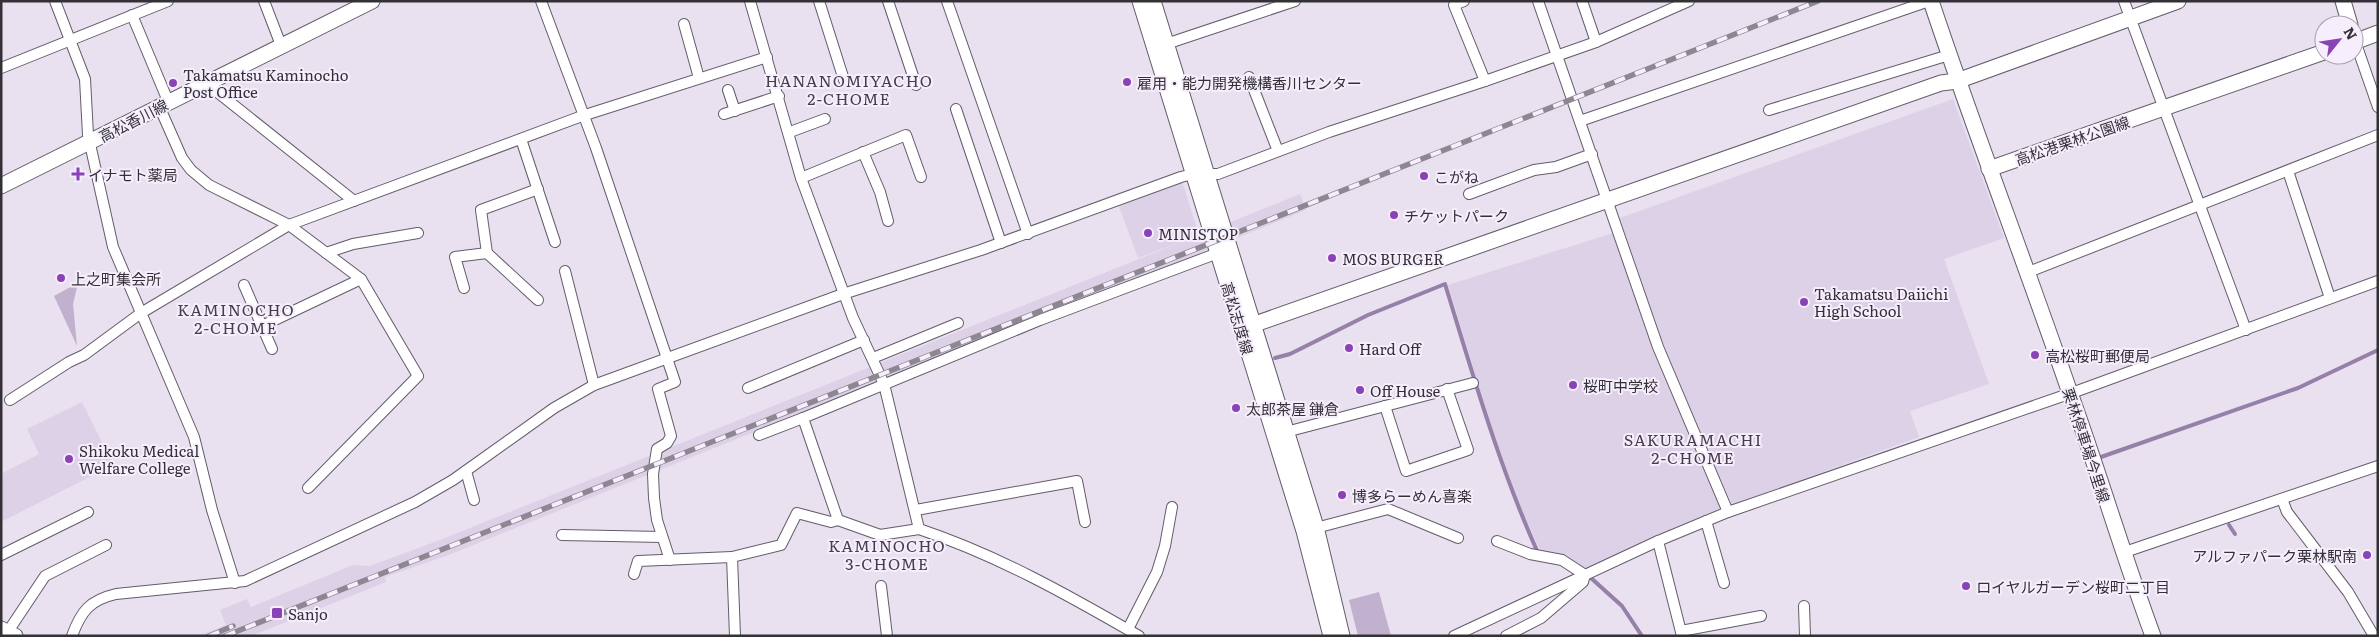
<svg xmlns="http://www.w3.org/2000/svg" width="2379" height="637" font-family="Literata,'Noto Sans JP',serif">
<rect width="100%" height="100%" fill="#e9e0f0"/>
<!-- built -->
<g fill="#ddd1e7">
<path d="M1953 99 2004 238 1944 259 1989 384 1910 411 1919 437 1732 505 1663 345 1620 218Z"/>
<path d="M1182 181 1199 235 1300 194 1306 210 446 556 385 577 386 582 251 636H198L226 625 220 610 247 599 251 607 353 565 370 566 440 540 1196 236 1138 258 1118 204Z"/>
<path d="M1613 233 1652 348 1722 509 1586 569 1563 556 1540 550 1522 511 1490 423 1448 285Z"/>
<path d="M82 402 113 465 1 522V474L39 454 27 429Z"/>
</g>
<!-- green -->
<g fill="#c1b1cf">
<path d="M78 283 73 304 77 346 54 296Z"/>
<path d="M1379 592 1391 636H1358L1349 600Z"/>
</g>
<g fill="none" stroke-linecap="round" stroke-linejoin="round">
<!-- stream -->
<g stroke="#967fa8" stroke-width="4">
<path d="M1275 358 1290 354 1368 315 1445 284C1473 375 1499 466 1538 553H1541"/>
<path d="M2101 457 2298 388 2378 350"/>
<path d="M2229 525 2235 534"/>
<path d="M1591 578 1622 606 1642 636"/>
</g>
<defs>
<g id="street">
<path d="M55 1 85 79 88 135 113 247 194 437 212 510 235 583"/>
<path d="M264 1 279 40 284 45"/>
<path d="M541 1 596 148 675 382 658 389 671 436 667 443 657 449 653 474 654 498 657 520 670 560"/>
<path d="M750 1 801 178 853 318 884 384 919 529C997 555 1068 595 1139 636"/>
<path d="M819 1 844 80"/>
<path d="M888 1 916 85"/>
<path d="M947 1 1028 234"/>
<path d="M1464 1 1454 5 1485 81"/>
<path d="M1538 1 1658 347 1728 512"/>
<path d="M1582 1 1596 42"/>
<path d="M2124 1 2246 330"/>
<path d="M132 15 168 101"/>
<path d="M684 24 699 78"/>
<path d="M2355 41 2378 107"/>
<path d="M1160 46 1295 1"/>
<path d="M1 68 168 1"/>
<path d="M1249 77 1278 151"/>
<path d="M206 83 354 201"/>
<path d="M728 90 735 111"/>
<path d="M159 106 182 158 191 170 209 185 289 225 361 279 418 376 308 488"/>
<path d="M956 109 1001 243"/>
<path d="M1769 110 1949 55"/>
<path d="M724 114 779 96"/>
<path d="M1580 121 1929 1"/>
<path d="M790 132 825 119"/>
<path d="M521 139 555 242"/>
<path d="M863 152 880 192 888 221"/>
<path d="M2288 171 2330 298"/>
<path d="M801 178 906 135 921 177"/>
<path d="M538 189 481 210 487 253 538 300"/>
<path d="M1469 194 1534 170 1556 167 1592 154"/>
<path d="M326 253 353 244 418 233"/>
<path d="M565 271 594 385"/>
<path d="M2026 273 2378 135"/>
<path d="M244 285 272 349"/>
<path d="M464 288 455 257 487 253"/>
<path d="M262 326 361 279"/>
<path d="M873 358 958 323"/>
<path d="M748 388 864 340"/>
<path d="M10 400 69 362 84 355 141 313 289 225 582 116 767 57"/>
<path d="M1385 406 1406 471 1468 450 1447 389"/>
<path d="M1282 433 1473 383"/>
<path d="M759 435 803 418"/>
<path d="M466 471 474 500"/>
<path d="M2282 499 2287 512 2348 592 2374 636"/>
<path d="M916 510 1077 481 1085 522"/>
<path d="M838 520 803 418 1040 320 1218 253"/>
<path d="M1706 521 1724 583"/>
<path d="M1312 529 1388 509 1458 538"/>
<path d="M562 535 662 537"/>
<path d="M1497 541 1530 554 1562 560 1585 575 1583 582 1541 618 1506 636"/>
<path d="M1658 541 1682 636"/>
<path d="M2122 553 2378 466"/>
<path d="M1 555 88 512"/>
<path d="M634 574 638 561 732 557"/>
<path d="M881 586 887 636"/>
<path d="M1804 606 1805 636"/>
<path d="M1128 629 1157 572 1165 546 1172 507"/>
<path d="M1681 631 1761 616"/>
<path d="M7 633 45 576 106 545"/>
<path d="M72 636C81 611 90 600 116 594L245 581 415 502 453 480 554 408 594 385 843 294 981 250 1181 177 1193 174H1218L1329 132 1485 81 1596 42 1689 1"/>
<path d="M735 636 732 557 781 545 797 513 831 522 838 520 880 535 919 529"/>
<path d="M1454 636 1658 541 1728 512 2080 390 2378 281"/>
</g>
<g id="secondary">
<path d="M1140 1 1304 531 1331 636"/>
<path d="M1153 1 1316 527 1342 636"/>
<path d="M1931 1C1975 133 2025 262 2070 393 2099 473 2123 555 2153 636"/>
<path d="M2343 1 2350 25"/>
<path d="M2354 42 2378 33"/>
<path d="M1989 169 2324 52"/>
<path d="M1 186 372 1"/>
<path d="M1241 329 1941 83 1957 81 2178 1"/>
<path d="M1 629 15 636"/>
</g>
</defs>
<!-- street casing -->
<use href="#street" stroke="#635c69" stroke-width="12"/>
<!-- secondary casing -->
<use href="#secondary" stroke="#635c69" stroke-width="17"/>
<!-- street -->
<use href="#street" stroke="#fff" stroke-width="10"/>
<!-- secondary -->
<use href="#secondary" stroke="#fff" stroke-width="15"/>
<defs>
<g id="rail">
<path d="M209 636 233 626"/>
<path d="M225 636 1818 1"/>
</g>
</defs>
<!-- rail casing -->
<use href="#rail" stroke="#8d8792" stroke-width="5.5"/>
<!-- rail -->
<use href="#rail" stroke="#f6eefd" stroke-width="4" stroke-dasharray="11" stroke-linecap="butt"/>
</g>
<!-- markers -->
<g fill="#8943b6" stroke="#f6eefd" stroke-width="2">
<circle cx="1127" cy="82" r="5"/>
<circle cx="173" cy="83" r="5"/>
<path d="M75.5 166.5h5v5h5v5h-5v5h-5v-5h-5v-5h5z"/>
<circle cx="1424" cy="176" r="5"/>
<circle cx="1394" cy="215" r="5"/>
<circle cx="1148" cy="233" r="5"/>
<circle cx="1332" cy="258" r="5"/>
<circle cx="61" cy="278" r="5"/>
<circle cx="1804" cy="302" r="5"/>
<circle cx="1349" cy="348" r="5"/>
<circle cx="2035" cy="355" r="5"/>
<circle cx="1573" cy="385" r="5"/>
<circle cx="1360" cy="390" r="5"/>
<circle cx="1236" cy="408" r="5"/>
<circle cx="69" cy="459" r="5"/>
<circle cx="1342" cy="495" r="5"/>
<circle cx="2367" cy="555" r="5"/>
<circle cx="1966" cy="586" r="5"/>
<rect x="271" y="607" width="12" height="12" rx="2.5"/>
</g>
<g text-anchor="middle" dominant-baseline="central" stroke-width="4" stroke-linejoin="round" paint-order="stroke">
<!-- poi labels -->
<g font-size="15" fill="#333036" stroke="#f6eefd" text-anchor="start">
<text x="183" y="74">Takamatsu Kaminocho<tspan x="183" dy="17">Post Office</tspan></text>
<text x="1137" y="82">雇用・能力開発機構香川センター</text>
<text x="88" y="174">イナモト薬局</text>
<text x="1434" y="176">こがね</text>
<text x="1404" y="215">チケットパーク</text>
<text x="1158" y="233">MINISTOP</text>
<text x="1342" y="258">MOS BURGER</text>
<text x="71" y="278">上之町集会所</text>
<text x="1814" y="293">Takamatsu Daiichi<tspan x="1814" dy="17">High School</tspan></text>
<text x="1359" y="348">Hard Off</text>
<text x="2045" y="355">高松桜町郵便局</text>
<text x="1583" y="385">桜町中学校</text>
<text x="1370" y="390">Off House</text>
<text x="1246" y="408">太郎茶屋 鎌倉</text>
<text x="79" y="450">Shikoku Medical<tspan x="79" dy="17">Welfare College</tspan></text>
<text x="1352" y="495">博多らーめん喜楽</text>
<text x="2357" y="555" text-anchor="end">アルファパーク栗林駅南</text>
<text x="1976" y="586">ロイヤルガーデン桜町二丁目</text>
<text x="288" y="613">Sanjo</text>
</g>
<!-- street labels -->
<g font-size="15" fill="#333036" stroke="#f6eefd">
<text transform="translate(133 120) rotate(-27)">高松香川線</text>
<text transform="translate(2072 140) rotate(-19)">高松港栗林公園線</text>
<text transform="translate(1238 318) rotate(73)">高松志度線</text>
<text transform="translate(2087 445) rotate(72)">栗林停車場今里線</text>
</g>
<!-- neighbourhood labels -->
<g font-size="16" letter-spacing="1" fill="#453e4b" stroke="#f6eefd">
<text x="849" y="80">HANANOMIYACHO<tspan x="849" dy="18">2-CHOME</tspan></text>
<text x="236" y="309">KAMINOCHO<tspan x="236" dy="18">2-CHOME</tspan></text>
<text x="1693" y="439">SAKURAMACHI<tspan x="1693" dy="18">2-CHOME</tspan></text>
<text x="887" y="545">KAMINOCHO<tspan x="887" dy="18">3-CHOME</tspan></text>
</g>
</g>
<!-- border -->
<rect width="2379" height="637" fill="none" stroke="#333036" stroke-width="5"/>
<!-- north arrow -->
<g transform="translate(2339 40) rotate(60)"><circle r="24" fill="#f6eefd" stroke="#a8a2ad"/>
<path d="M0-4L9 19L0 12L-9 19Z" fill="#8943b6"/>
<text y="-8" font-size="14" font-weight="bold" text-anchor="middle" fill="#333036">N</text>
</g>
</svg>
